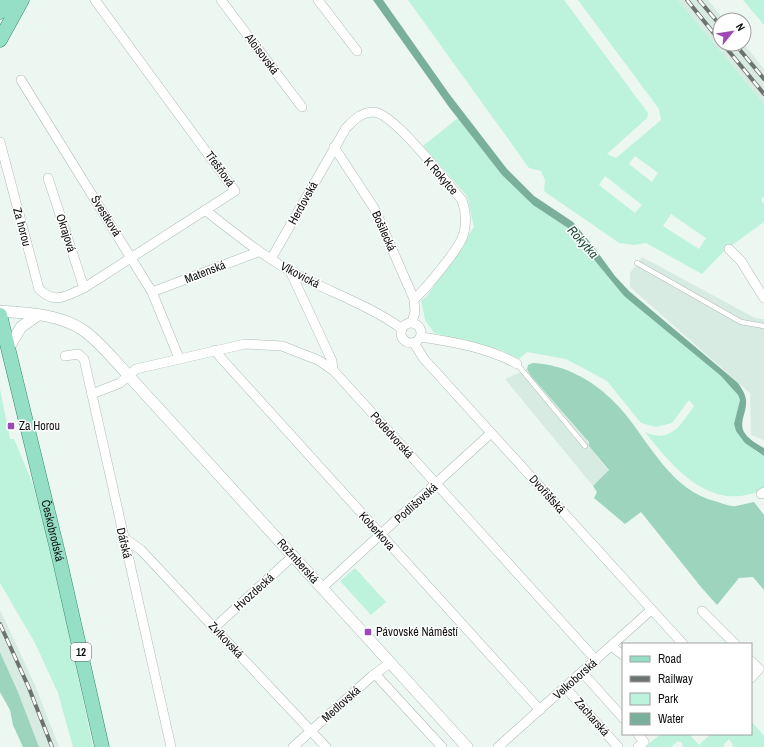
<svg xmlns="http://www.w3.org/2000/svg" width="764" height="747" font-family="'Archivo Narrow',sans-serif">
<rect width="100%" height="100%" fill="#ecf7f2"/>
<!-- built -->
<g fill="#d8ebe3">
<path d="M678 0H708L724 20H720V44H744L764 69V104Z"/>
<path d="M642 257 755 318 764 319V440L751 435 750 393 630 287V273Z"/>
<path d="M527 369 531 376 590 442 589 446 609 471 593 486 505 379Z"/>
<path d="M0 610 35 685 59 747H39L18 692 0 652Z"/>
</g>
<!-- green -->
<g fill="#bdf2dc" fill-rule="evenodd">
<path d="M408 0H564L648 113 647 118 607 154 616 158 661 120 659 109 578 0H678L764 104V197L761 199 764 205V222L725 250 702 274 646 243 634 245 619 243 544 191 545 180 541 171 529 168ZM635 156 658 173 652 182 629 164ZM605 176 642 205 635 213 599 185ZM671 214 706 238 699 249 663 226Z"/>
<path d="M743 0H764V25Z"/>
<path d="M458 118 502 175 533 205 568 228 624 296 721 376 738 395 740 400 734 425 736 431 757 452 764 456V489C712 514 675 470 645 432 671 444 681 424 694 406L689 400 672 423 656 427 641 423 607 381 566 359 527 352 519 359 501 350 434 333 425 320 421 301 427 296 474 227 467 196 423 146Z"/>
<path d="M0 389 10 439H14L32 482 51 548 93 747H73L58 693 35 643 0 583Z"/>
<path d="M355 568 386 602 371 615 340 581Z"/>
<path d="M751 721 763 735H764V747H734L729 739 723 745 725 747H683L682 743 678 741 671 747H644L661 734H693L691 736 699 745 711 734H751Z"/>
</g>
<!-- forest -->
<g fill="#9cd4bd">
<path d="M533 363C566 364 598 383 620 408 650 442 670 491 718 502 724 504 731 507 736 506 742 505 748 503 754 502L764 515V590L753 577 739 578 717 605 701 587 641 512 625 524 594 498 597 492 593 486 609 470 589 446V442L531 376 527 369 528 365Z"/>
<path d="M0 652 18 692 39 747H23L13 725 10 710 0 692Z"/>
</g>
<!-- water -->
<path fill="#7ab09b" d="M373 0H383L450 95 507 169 534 196 573 222 593 246 615 276 629 291 738 383C742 389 747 396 746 404 746 413 739 423 744 432 748 439 757 444 764 448V456L745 443 736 431 734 424 740 400 738 395 721 376 624 296 568 228 533 205 502 175 449 107Z"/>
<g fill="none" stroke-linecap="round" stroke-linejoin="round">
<defs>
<g id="service">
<path d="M637 263 741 322 764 326"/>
<path d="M517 364 585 446"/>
</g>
<g id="minor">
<path d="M221 0 302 107"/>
<path d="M318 0 357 51"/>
<path d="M21 80 152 292 179 358"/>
<path d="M0 142 39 289C55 305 66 296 84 288L235 191 95 0"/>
<path d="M334 147 374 208 414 299 415 312 412 322"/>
<path d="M48 178 84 288"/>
<path d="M205 210C233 232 259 253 290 271 326 291 368 304 402 329"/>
<path d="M729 249 741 261 764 298"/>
<path d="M271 259 346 128C354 120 361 112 374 112 395 114 446 182 462 200 466 212 467 224 463 236 458 250 425 290 414 299"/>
<path d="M290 271 332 361 333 370"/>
<path d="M152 292 258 252"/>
<circle cx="411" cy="333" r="10"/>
<path d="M421 337C454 342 489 348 517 364"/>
<path d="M414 343 424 359 683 644"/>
<path d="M215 350 221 358 540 710"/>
<path d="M65 356 78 354 84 359 171 747"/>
<path d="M92 394 120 383 136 369 245 344 282 346 318 360 333 370 596 660"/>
<path d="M761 494 764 492"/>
<path d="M123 537 141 550 326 747"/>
<path d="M322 588 491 433"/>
<path d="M702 611 735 644"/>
<path d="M214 628 293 556"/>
<path d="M611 646 623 655"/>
<path d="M751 661 759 669 751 678"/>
<path d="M582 672 623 718"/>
<path d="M375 674 442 747"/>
<path d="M565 687 618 747"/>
<path d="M638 734 644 742 638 747"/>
<path d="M293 747 372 676 390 663"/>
<path d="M498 747 651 610"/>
</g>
<g id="tertiary">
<path d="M0 311C28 313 59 314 83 330 100 342 114 360 128 375L467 747"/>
<path d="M8 349 21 327 38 315"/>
</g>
<g id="primary">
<path d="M0 12 7 0"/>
<path d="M0 40 22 0"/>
<path id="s1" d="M0 315 59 557 102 747"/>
</g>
</defs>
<!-- service casing -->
<use href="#service" stroke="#b0bab6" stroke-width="5.5"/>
<!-- minor casing -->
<use href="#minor" stroke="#b0bab6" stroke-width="10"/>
<!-- tertiary casing -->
<use href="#tertiary" stroke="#b0bab6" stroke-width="12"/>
<!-- primary casing -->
<use href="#primary" stroke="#398a6f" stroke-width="15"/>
<!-- service -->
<use href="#service" stroke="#fff" stroke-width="4.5"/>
<!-- minor -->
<use href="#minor" stroke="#fff" stroke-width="9"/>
<!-- tertiary -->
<use href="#tertiary" stroke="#fff" stroke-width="11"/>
<!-- primary -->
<use href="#primary" stroke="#96dfc7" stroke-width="14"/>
<defs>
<g id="rail">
<path d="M687 0 720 41"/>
<path d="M699 0 720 25"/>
<path d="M723 44 764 94"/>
<path d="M735 44 764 79"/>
<path d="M0 624 29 688 52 747"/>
</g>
</defs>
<!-- rail casing -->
<use href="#rail" stroke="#6d7370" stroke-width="4"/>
<!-- rail -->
<use href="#rail" stroke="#fff" stroke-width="2.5" stroke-dasharray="8" stroke-linecap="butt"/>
</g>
<!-- markers -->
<g fill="#9d48b5" stroke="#fff" stroke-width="1.5">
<rect x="7" y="422" width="8" height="8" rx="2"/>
<rect x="364" y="628" width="8" height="8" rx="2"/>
</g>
<g text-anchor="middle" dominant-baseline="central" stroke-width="3" stroke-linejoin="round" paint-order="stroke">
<!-- shield labels -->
<rect fill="#fff" stroke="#575958" stroke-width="1" x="71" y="643" width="20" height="18" rx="3"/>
<g font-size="11" font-weight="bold" fill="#0f1211">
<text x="81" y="652">12</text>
</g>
<!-- street labels -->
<g font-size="12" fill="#0f1211" stroke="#fff">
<text transform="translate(262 54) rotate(53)">Aloisovská</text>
<text transform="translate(220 169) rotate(54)">Třešňová</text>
<text transform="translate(441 176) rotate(49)">K Rokytce</text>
<text transform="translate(303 203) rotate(-61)">Herdovská</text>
<text transform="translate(106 216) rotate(58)">Švestková</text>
<text transform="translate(22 227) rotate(75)">Za horou</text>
<text transform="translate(384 231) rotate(66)">Bošilecká</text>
<text transform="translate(66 233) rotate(72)">Okrajová</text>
<text transform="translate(205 272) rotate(-21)">Matenská</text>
<text transform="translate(300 275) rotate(28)">Vlkovická</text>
<text transform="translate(392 435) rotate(48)">Podedvorská</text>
<text transform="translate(547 494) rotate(48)">Dvořišťská</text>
<text transform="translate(416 503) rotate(-42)">Podlišovská</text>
<text stroke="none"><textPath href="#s1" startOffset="222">Českobrodská</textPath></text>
<text transform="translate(377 531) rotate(48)">Koberkova</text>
<text transform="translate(124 543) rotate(77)">Dářská</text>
<text transform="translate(298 561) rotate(48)">Rožmberská</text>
<text transform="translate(254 592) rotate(-42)">Hvozdecká</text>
<text transform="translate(226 640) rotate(47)">Zvíkovská</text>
<text transform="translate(575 679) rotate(-42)">Velkoborská</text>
<text transform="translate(341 704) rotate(-42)">Medlovská</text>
<text transform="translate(592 717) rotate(49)">Zacharská</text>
</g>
<!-- poi labels -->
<g font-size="12" fill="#0f1211" stroke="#fff" text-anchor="start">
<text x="19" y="426">Za Horou</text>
<text x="376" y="632">Pávovské Náměstí</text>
</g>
<!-- water labels -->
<g font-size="13" font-style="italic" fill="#1c493a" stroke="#fff">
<text transform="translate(583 242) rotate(48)">Rokytka</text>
</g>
</g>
<!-- legend -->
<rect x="622" y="643" width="130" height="92" fill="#ffffff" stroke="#9fa0a0"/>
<rect x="630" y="656" width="20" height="6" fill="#96dfc7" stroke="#9fa0a0"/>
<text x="658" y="663" font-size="12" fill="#0f1211">Road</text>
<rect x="630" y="676" width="20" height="6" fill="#6d7370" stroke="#9fa0a0"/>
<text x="658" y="683" font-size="12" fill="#0f1211">Railway</text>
<rect x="630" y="693" width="20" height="12" fill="#bdf2dc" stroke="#9fa0a0"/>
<text x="658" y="703" font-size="12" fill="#0f1211">Park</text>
<rect x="630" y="713" width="20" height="12" fill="#7ab09b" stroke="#9fa0a0"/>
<text x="658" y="723" font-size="12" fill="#0f1211">Water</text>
<!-- north arrow -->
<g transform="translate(732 32) rotate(60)"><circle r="19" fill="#ffffff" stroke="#9fa0a0"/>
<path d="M0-3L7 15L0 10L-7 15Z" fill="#9d48b5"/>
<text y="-6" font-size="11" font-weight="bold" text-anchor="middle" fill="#0f1211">N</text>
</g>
</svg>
